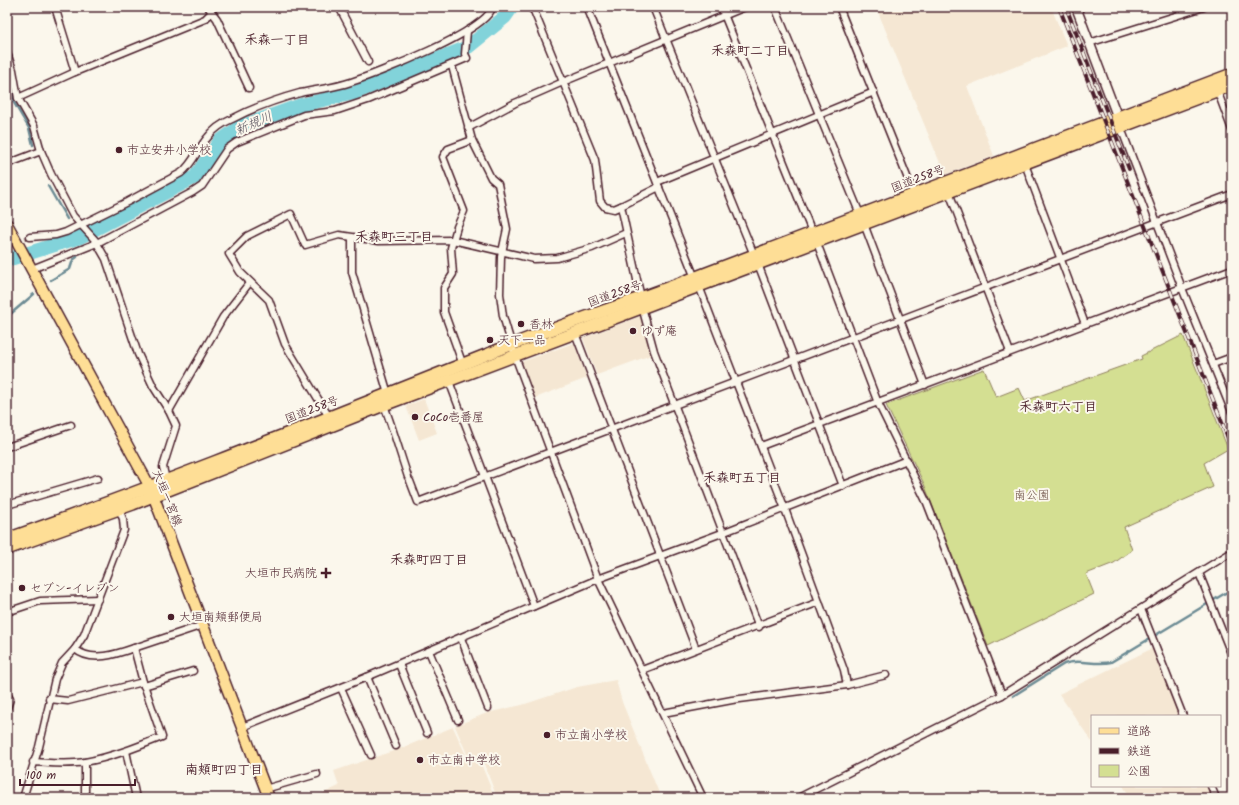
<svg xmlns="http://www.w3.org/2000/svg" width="1239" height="805" font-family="Kalam,'Klee One',sans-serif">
<rect width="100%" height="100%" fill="#fbf7ec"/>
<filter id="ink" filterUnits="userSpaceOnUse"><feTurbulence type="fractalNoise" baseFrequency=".025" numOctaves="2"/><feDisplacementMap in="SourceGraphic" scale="8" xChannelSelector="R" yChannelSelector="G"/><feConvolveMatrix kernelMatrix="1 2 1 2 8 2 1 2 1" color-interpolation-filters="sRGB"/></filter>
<g filter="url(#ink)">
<!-- built -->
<g fill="#f5e7d3">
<path d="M876 7H1051L1067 46 967 86 994 156 945 175Z"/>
<path d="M641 316 651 355 597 375 583 338Z"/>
<path d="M574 343 587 378 535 398 521 362Z"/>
<path d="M424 399 437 433 419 440 406 406Z"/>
<path d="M1153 648 1180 716H1092V742L1059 694Z"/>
<path d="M616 680 622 702 661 798H497L483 761 467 754 455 726 487 713 522 705 577 687Z"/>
<path d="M453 727 466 755 481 764 495 798H313L339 786 334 771 402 748Z"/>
<path d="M1123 786H1208L1212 798H1131Z"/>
</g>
<!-- green -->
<path fill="#d4df92" stroke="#8f7f5e" d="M1183 335 1228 449 1204 463 1213 487 1124 527 1132 550 1114 563 1086 574 1094 594 988 646 924 484 886 405 984 369 996 397 1019 388 1025 401 1142 359 1141 356Z"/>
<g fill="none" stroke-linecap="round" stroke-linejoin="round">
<!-- stream -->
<g stroke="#6c8b94" stroke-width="2.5">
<path d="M7 68 13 101 29 128 33 145"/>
<path d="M48 186 67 219"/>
<path d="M51 280 70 269 73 260 77 257"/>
<path d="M7 317 34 294"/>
<path d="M1013 696 1064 664C1079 658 1095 666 1111 662L1232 589"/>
</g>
<!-- river -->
<path stroke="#82d3da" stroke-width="14" d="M7 260 80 237 195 177 220 141 240 127 301 105 354 93 468 47 505 17 512 7"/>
<!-- minor-tunnel -->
<path stroke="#d8ccc5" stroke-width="6" stroke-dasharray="6 3" stroke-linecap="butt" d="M7 242 30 237"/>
<defs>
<g id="minor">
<path d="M55 7 75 72"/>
<path d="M208 7 217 19 249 88"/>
<path d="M339 7 368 62"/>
<path d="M529 7 534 11 595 160 600 201 605 207 614 209 621 206"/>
<path d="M587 7 695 278"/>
<path d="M653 7 754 255"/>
<path d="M721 7 812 232"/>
<path d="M775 7 864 224 925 385"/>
<path d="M839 7 914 194"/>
<path d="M1089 43 1204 7"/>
<path d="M7 53 13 70 18 98 34 126 41 151 51 174 73 216 95 240 106 259 138 354 153 386 169 411 176 426 163 467 166 480"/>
<path d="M452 66 472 140 491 178 498 184 507 229 501 257 500 294 503 316 515 356 598 579 703 798"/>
<path d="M1217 90 1232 130"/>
<path d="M18 98 75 72 205 19 211 13"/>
<path d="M468 128 515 103 563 82 745 7"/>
<path d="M1121 128 1182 288 1232 412"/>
<path d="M7 164 41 151"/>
<path d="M1025 164 1085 324"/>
<path d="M657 182 874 92"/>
<path d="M949 192 1010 352"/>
<path d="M30 237 56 235 66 232 127 202 181 173C193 164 198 148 208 137 214 129 223 123 232 119 253 108 278 99 300 93 317 89 334 88 351 82 374 75 490 30 492 7"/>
<path d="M352 238V272L388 394"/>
<path d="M817 243 878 403 927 503 1002 695"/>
<path d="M758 264 843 486"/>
<path d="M32 269 97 243 193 192 202 186 227 149 237 142 304 115 335 111 368 100 467 58 465 54 467 31"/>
<path d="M699 286 785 509 844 670 847 685"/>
<path d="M641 298 621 206 659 187"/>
<path d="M642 307 654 351 759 627"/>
<path d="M575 333 696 649"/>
<path d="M1213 364 1232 357"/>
<path d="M463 365 444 312V288L453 274 451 248 457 227 464 211 443 157 448 149 472 140"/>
<path d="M449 381 534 606"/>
<path d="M384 405C393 429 400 453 408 477"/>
<path d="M169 411 223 317 250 282"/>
<path d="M329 417 285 344 269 300 240 272 229 254 247 236 291 214 305 245 339 235 379 241 453 240 534 259 557 258 592 248 626 233"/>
<path d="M761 446 1232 269"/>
<path d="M7 447 71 425"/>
<path d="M410 481 418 502 1232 194"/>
<path d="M7 505 98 478"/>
<path d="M1199 573 1232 656"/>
<path d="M1141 609 1183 716"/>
<path d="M7 612 40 601 98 599"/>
<path d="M461 638 488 708"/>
<path d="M134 648 203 625"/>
<path d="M429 651 458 720"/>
<path d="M399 664 427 733"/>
<path d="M642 670 819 602"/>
<path d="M367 677 396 746"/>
<path d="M144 686 193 671"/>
<path d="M341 688 371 755"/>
<path d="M7 694 10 699 7 708"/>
<path d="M49 699 68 701 143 682"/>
<path d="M663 713 732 700 847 685 886 675"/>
<path d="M242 727 367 677 598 579 722 533 907 460"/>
<path d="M126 751 136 798"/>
<path d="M33 762C50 763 68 765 85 762 112 757 137 747 162 737L143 682 134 648C117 654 91 663 75 649"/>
<path d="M1211 786 1216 798"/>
<path d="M265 789 317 774"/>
<path d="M23 798 39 747 55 679 62 663 75 649 84 635 124 530 123 519 119 509"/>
<path d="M85 798V762"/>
<path d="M798 798 1002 695 1232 552"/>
</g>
<path id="tertiary" d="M1076 7 1119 121"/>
<path id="primary" d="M7 224 150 487 269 798"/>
<g id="trunk">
<path d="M7 539C177 479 344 411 511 345 572 321 635 301 696 277 875 209 1053 140 1232 74"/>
<path d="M7 549 133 504 384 405 1232 85"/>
</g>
</defs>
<!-- minor casing -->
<use href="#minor" stroke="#4a1f2b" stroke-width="9"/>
<!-- tertiary casing -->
<use href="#tertiary" stroke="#4a1f2b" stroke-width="11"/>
<!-- primary casing -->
<use href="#primary" stroke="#4a1f2b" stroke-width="13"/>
<!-- trunk casing -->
<use href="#trunk" stroke="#4a1f2b" stroke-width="14"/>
<!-- minor -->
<use href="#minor" stroke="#fbf7ec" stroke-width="6"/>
<!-- tertiary -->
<use href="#tertiary" stroke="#fbf7ec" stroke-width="8"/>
<!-- primary -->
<use href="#primary" stroke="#fede96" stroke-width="10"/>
<!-- trunk -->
<use href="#trunk" stroke="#fede96" stroke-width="11"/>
<defs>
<g id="rail">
<path d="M1059 7 1232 448"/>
<path d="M1066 7 1129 169"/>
</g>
</defs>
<!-- rail casing -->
<use href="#rail" stroke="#4a1f2b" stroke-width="4"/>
<!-- rail -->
<use href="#rail" stroke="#fbf7ec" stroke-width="2.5" stroke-dasharray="8" stroke-linecap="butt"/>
</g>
</g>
<!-- markers -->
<g fill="#4a1f2b" stroke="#fbf7ec" stroke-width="1.5">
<circle cx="119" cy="150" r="4"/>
<circle cx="521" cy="324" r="4"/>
<circle cx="633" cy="331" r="4"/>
<circle cx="490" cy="340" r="4"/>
<circle cx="415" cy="417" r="4"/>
<path d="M324 567h4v4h4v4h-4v4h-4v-4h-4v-4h4z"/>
<circle cx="22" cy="588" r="4"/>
<circle cx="171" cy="617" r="4"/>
<circle cx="547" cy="735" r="4"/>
<circle cx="420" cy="760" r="4"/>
</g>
<g text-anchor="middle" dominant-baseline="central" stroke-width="4" stroke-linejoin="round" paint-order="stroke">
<!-- poi labels -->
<g font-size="12" fill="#4a1f2b" stroke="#fbf7ec" text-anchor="start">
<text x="127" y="150">市立安井小学校</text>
<text x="529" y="324">香林</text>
<text x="641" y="331">ゆず庵</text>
<text x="498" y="340">天下一品</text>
<text x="423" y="417">CoCo壱番屋</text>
<text x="317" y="573" text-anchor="end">大垣市民病院</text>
<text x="30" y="588">セブン-イレブン</text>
<text x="179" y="617">大垣南頬郵便局</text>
<text x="555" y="735">市立南小学校</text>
<text x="428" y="760">市立南中学校</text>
</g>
<!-- street labels -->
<g font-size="12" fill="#4a1f2b" stroke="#fbf7ec">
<text transform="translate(918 179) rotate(-21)">国道258号</text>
<text transform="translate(615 294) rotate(-20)">国道258号</text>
<text transform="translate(312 410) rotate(-21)">国道258号</text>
<text transform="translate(167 498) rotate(68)">大垣一宮線</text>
</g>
<!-- park labels -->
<g font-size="12" fill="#6c4f45" stroke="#fbf7ec">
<text x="1032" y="495">南公園</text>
</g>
<!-- neighbourhood labels -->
<g font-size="13" font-weight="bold" fill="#4a1f2b" stroke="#fbf7ec">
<text x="277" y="40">禾森一丁目</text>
<text x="750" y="51">禾森町二丁目</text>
<text x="394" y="237">禾森町三丁目</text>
<text x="1058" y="407">禾森町六丁目</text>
<text x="742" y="478">禾森町五丁目</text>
<text x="429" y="560">禾森町四丁目</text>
<text x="224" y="770">南頬町四丁目</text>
</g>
<!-- water labels -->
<g font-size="13" font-style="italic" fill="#5b5560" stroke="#fbf7ec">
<text transform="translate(254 124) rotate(-24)">新規川</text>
</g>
</g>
<!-- margin -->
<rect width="1239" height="805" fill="none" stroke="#fbf7ec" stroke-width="24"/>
<rect x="12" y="12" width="1215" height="781" fill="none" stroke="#4a1f2b" stroke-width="1.5" filter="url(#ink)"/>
<!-- legend -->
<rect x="1091" y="715" width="130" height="72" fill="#fbf7ec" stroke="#b4a19f"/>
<rect x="1099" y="728" width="20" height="6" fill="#fede96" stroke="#b4a19f"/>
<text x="1127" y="735" font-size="12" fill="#4a1f2b">道路</text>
<rect x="1099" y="748" width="20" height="6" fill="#4a1f2b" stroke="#b4a19f"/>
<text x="1127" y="755" font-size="12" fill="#4a1f2b">鉄道</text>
<rect x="1099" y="765" width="20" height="12" fill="#d4df92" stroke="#b4a19f"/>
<text x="1127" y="775" font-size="12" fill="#4a1f2b">公園</text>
<!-- scale -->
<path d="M20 779v6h115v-6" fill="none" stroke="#4a1f2b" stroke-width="2"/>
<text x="26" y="779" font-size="12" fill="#4a1f2b" stroke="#fbf7ec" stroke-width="3" paint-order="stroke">100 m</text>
</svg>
